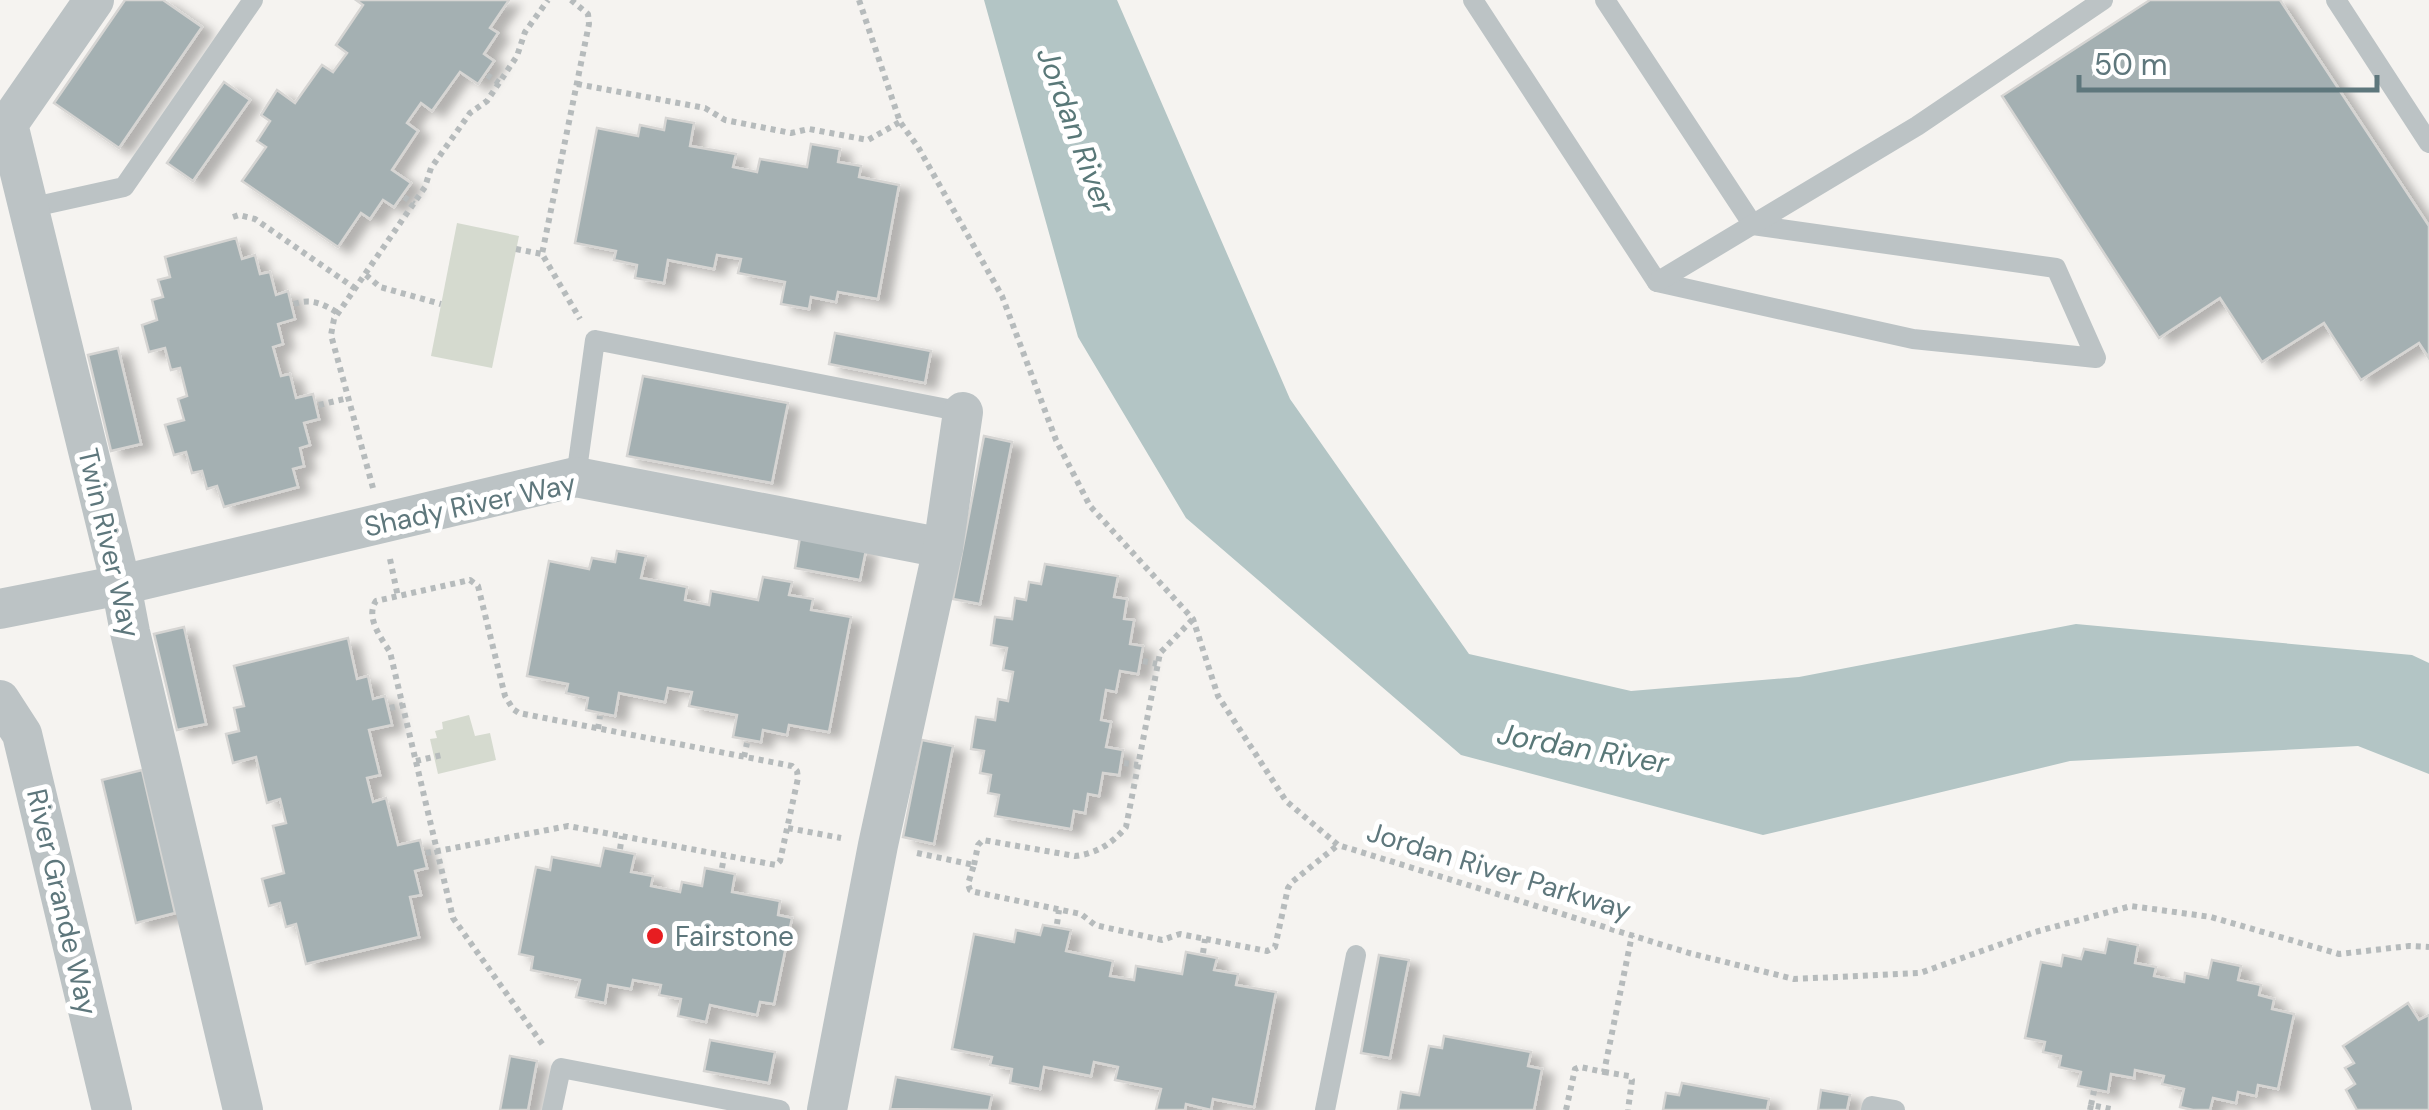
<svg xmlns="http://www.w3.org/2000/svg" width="2429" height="1110" font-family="'DM Sans',sans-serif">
<defs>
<filter id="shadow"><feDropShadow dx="11" dy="6" stdDeviation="5" flood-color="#0004"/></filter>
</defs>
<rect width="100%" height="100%" fill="#f5f3f0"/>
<!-- green -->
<g fill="#d5dacf">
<path d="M457 223 519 236 492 368 431 356Z"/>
<path d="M469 715 475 736 490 733 496 760 438 774 430 739 437 738 435 731 443 729 442 722Z"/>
</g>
<!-- water -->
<path fill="#b3c5c5" d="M984 0H1117L1290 399 1469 654 1631 691 1799 677 2076 624 2412 655 2429 663V774L2358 746 2070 761 1763 835 1461 755 1186 518 1078 337Z"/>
<!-- building -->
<g fill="#a4b0b2" stroke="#d6d5d3" stroke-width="2.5" filter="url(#shadow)">
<path d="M125 0H163L202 27 119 148 54 103Z"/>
<path d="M356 0H509L490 28 498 33 484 54 494 61 478 84 460 72 432 111 421 103 407 123 418 131 392 170 411 183 394 207 383 200 370 219 361 213 338 247 242 181 266 147 257 141 270 121 261 115 277 90 295 103 322 65 333 72 347 53 336 45 363 5Z"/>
<path d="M2150 0H2280L2429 226V358L2419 343 2361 380 2324 323 2262 362 2220 298 2159 338 2002 96Z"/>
<path d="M224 82 250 100 193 181 167 163Z"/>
<path d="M666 118 694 123 690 146 736 154 733 167 757 172 760 159 807 167 811 144 840 149 838 162 861 166 859 177 899 185 878 299 838 292 836 302 811 297 809 309 781 304 785 282 738 273 741 259 717 255 714 269 668 260 664 283 635 278 637 265 614 260 616 251 575 243 597 128 638 136 640 125 664 130Z"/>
<path d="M236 238 242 259 255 255 260 274 270 272 276 295 288 291 295 319 278 324 283 344 273 347 281 376 290 374 296 398 313 394 319 419 304 423 310 445 300 448 304 466 293 469 298 487 224 507 217 486 207 489 202 471 192 473 186 452 174 455 165 425 184 420 178 399 187 396 180 368 171 370 165 348 149 352 142 325 157 320 152 300 163 297 158 280 170 277 165 257Z"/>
<path d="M835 333 931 351 925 383 829 364Z"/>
<path d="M118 348 141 444 111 451 88 355Z"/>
<path d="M643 376 788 403 772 483 627 456Z"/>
<path d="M984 436 1012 442 980 604 953 599Z"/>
<path d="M800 537 866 550 860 580 795 568Z"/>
<path d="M617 551 646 556 641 578 687 587 685 600 709 605 711 591 758 600 763 577 792 582 789 595 813 599 811 610 851 617 829 732 789 725 787 735 763 730 761 742 733 737 737 715 689 706 692 692 668 688 665 702 619 693 615 716 586 710 588 698 566 693 568 684 527 676 549 561 589 569 592 558 615 562Z"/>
<path d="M1045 564 1118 576 1114 597 1127 599 1124 619 1134 620 1130 644 1143 646 1138 674 1120 671 1116 692 1106 690 1101 720 1111 722 1106 747 1123 750 1119 775 1103 773 1099 796 1088 794 1085 813 1074 811 1071 829 995 816 999 795 988 793 991 775 980 773 984 751 971 749 976 717 995 720 998 699 1008 701 1013 672 1003 670 1007 648 991 645 995 617 1012 619 1015 598 1026 600 1029 582 1041 584Z"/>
<path d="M184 627 206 724 177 730 154 634Z"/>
<path d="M348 638 357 679 368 676 373 699 385 696 392 725 369 730 380 775 367 778 373 802 386 798 398 845 420 840 427 868 415 871 421 895 410 897 419 937 306 964 296 924 286 927 280 903 269 906 262 879 284 873 273 826 286 823 280 799 267 803 256 757 233 763 226 734 239 731 234 708 244 706 234 666Z"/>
<path d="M922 740 953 746 934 844 903 837Z"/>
<path d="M142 770 175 913 136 923 102 780Z"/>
<path d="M604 848 635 854 631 872 653 876 651 886 680 892 682 882 702 886 705 868 735 874 732 892 780 901 778 915 792 918 774 1004 760 1002 757 1015 710 1005 706 1022 678 1016 681 999 659 995 661 985 633 980 631 989 608 985 605 1003 576 997 580 980 531 970 533 957 519 954 536 867 550 870 552 857 600 866Z"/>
<path d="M1043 925 1071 930 1066 951 1113 961 1110 976 1134 980 1136 966 1182 974 1186 952 1217 958 1214 970 1238 974 1236 985 1276 992 1254 1107 1213 1099 1211 1110 1186 1104 1185 1110H1156L1161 1089 1115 1080 1118 1067 1094 1062 1091 1076 1044 1067 1040 1089 1010 1083 1012 1069 990 1065 992 1057 952 1049 974 934 1014 942 1016 930 1040 935Z"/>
<path d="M2108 939 2138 945 2135 963 2156 967 2154 976 2184 982 2185 973 2208 978 2212 960 2241 966 2238 980 2261 985 2259 995 2274 999 2272 1009 2294 1014 2278 1089 2258 1085 2256 1096 2238 1092 2236 1103 2213 1098 2210 1110H2193L2180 1107 2184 1089 2162 1084 2164 1076 2135 1070 2134 1078 2111 1074 2108 1092 2078 1086 2081 1072 2059 1067 2061 1056 2043 1052 2045 1042 2025 1038 2041 962 2061 966 2063 955 2081 959 2084 949 2105 953Z"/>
<path d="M1379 955 1409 960 1390 1058 1361 1053Z"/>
<path d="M2408 1003 2419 1020 2429 1015V1110H2357L2346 1090 2355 1084 2345 1068 2354 1063 2343 1046Z"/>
<path d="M1444 1036 1531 1052 1528 1066 1542 1069 1534 1110H1398L1401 1092 1419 1095 1429 1046 1442 1048Z"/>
<path d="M710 1040 775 1052 769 1083 704 1071Z"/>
<path d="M510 1056 537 1061 528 1110H500Z"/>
<path d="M896 1077 992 1095 989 1110 890 1109Z"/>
<path d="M1682 1083 1769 1099 1767 1110H1663L1666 1093 1679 1095Z"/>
<path d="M1821 1090 1850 1095 1847 1110H1818Z"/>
</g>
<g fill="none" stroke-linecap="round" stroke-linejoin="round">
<!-- path -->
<g stroke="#b6bbbc" stroke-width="6" stroke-dasharray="5 5" stroke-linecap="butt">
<path d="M571 0 588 14 589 24 542 254 580 319"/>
<path d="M859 0 900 122 918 147 1002 296 1056 440 1090 506 1193 619 1218 696 1286 801 1338 845 1689 953 1794 979 1920 973 2035 932 2131 906 2211 917 2339 954 2409 946 2429 947"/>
<path d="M487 75 499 83"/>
<path d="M577 84 705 108 725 120 791 133 809 129 868 140 900 122"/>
<path d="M404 197 414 204"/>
<path d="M233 217 239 215 255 219 356 289"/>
<path d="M516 249 542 254"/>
<path d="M366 275 380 287 441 304"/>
<path d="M294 304C312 298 323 304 338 313"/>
<path d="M319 405 348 398"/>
<path d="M373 488 331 335 334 319 425 187 431 168 470 113 487 101 517 56 525 32 548 0"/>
<path d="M390 559 398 597"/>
<path d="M1143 661 1157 664"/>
<path d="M390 708 403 705"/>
<path d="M598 729 600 716"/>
<path d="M744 757 747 743"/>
<path d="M416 761 442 755"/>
<path d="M1124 763 1138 765"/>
<path d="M788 828 841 838"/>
<path d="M620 849 622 836"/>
<path d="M426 853 438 851 568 826 776 865 780 861 798 778 797 771 792 766 519 713 513 709 505 696 478 586 470 580 376 601C365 617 381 638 390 652L453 918 545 1048"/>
<path d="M917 853 974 865 968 884 970 890 975 892 1081 914 1095 925 1162 940 1180 934 1267 951 1275 947 1288 888 1292 882 1338 845"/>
<path d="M974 865 978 845 983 840 1075 856C1096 854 1113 843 1126 827L1160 653 1193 619"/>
<path d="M722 868 724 857"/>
<path d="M1057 924 1059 910"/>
<path d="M1203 953 1205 939"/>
<path d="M1604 1072 1629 1076 1632 1080 1628 1110"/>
<path d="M2091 1105 2094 1091"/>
<path d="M1566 1110 1575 1069 1580 1067 1604 1072 1632 935"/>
<path d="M2090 1110 2091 1105 2115 1110"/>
</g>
<!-- lane -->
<g stroke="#bcc3c5" stroke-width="20">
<path d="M1473 0 1657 282 1913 339 2096 358 2056 268 1753 225 1605 0"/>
<path d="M2336 0 2429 143"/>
<path d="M29 208 124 187 253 0"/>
<path d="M1657 282 1917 126 2103 0"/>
<path d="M576 477 595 340 963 412"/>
<path d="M552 1110 561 1068 780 1110"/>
<path d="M1325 1110 1356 955"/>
<path d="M1871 1110 1872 1106 1895 1110"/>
</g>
<!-- street -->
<g stroke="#bcc3c5" stroke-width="40">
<path d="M94 0 8 124 121 585 130 632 243 1110"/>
<path d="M0 609 121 585 576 477 943 548"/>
<path d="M0 700 22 734 112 1110"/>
<path d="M827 1110 878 845 943 548 963 412"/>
</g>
</g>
<!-- markers -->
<circle fill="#e71d21" stroke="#fff" stroke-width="4" cx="655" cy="936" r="10"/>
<g text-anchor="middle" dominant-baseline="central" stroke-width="10" stroke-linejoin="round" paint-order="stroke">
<!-- street labels -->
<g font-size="28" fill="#5e777c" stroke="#fff">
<text transform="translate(470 505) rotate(-12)">Shady River Way</text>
<text transform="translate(109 543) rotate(77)">Twin River Way</text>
<text transform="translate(1499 871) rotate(17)">Jordan River Parkway</text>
<text transform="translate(62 902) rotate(77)">River Grande Way</text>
</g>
<!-- poi labels -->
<g font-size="28" fill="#5e777c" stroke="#fff" text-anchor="start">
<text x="675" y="936">Fairstone</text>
</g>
<!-- water labels -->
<g font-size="30" font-style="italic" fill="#597878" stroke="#fff">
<text transform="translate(1076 130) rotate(70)">Jordan River</text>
<text transform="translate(1583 748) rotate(10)">Jordan River</text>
</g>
</g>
<!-- scale -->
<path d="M2079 75v15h298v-15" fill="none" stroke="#5e777c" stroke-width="5"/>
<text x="2094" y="75" font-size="30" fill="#5e777c" stroke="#ffffff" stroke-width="8" paint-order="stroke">50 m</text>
</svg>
